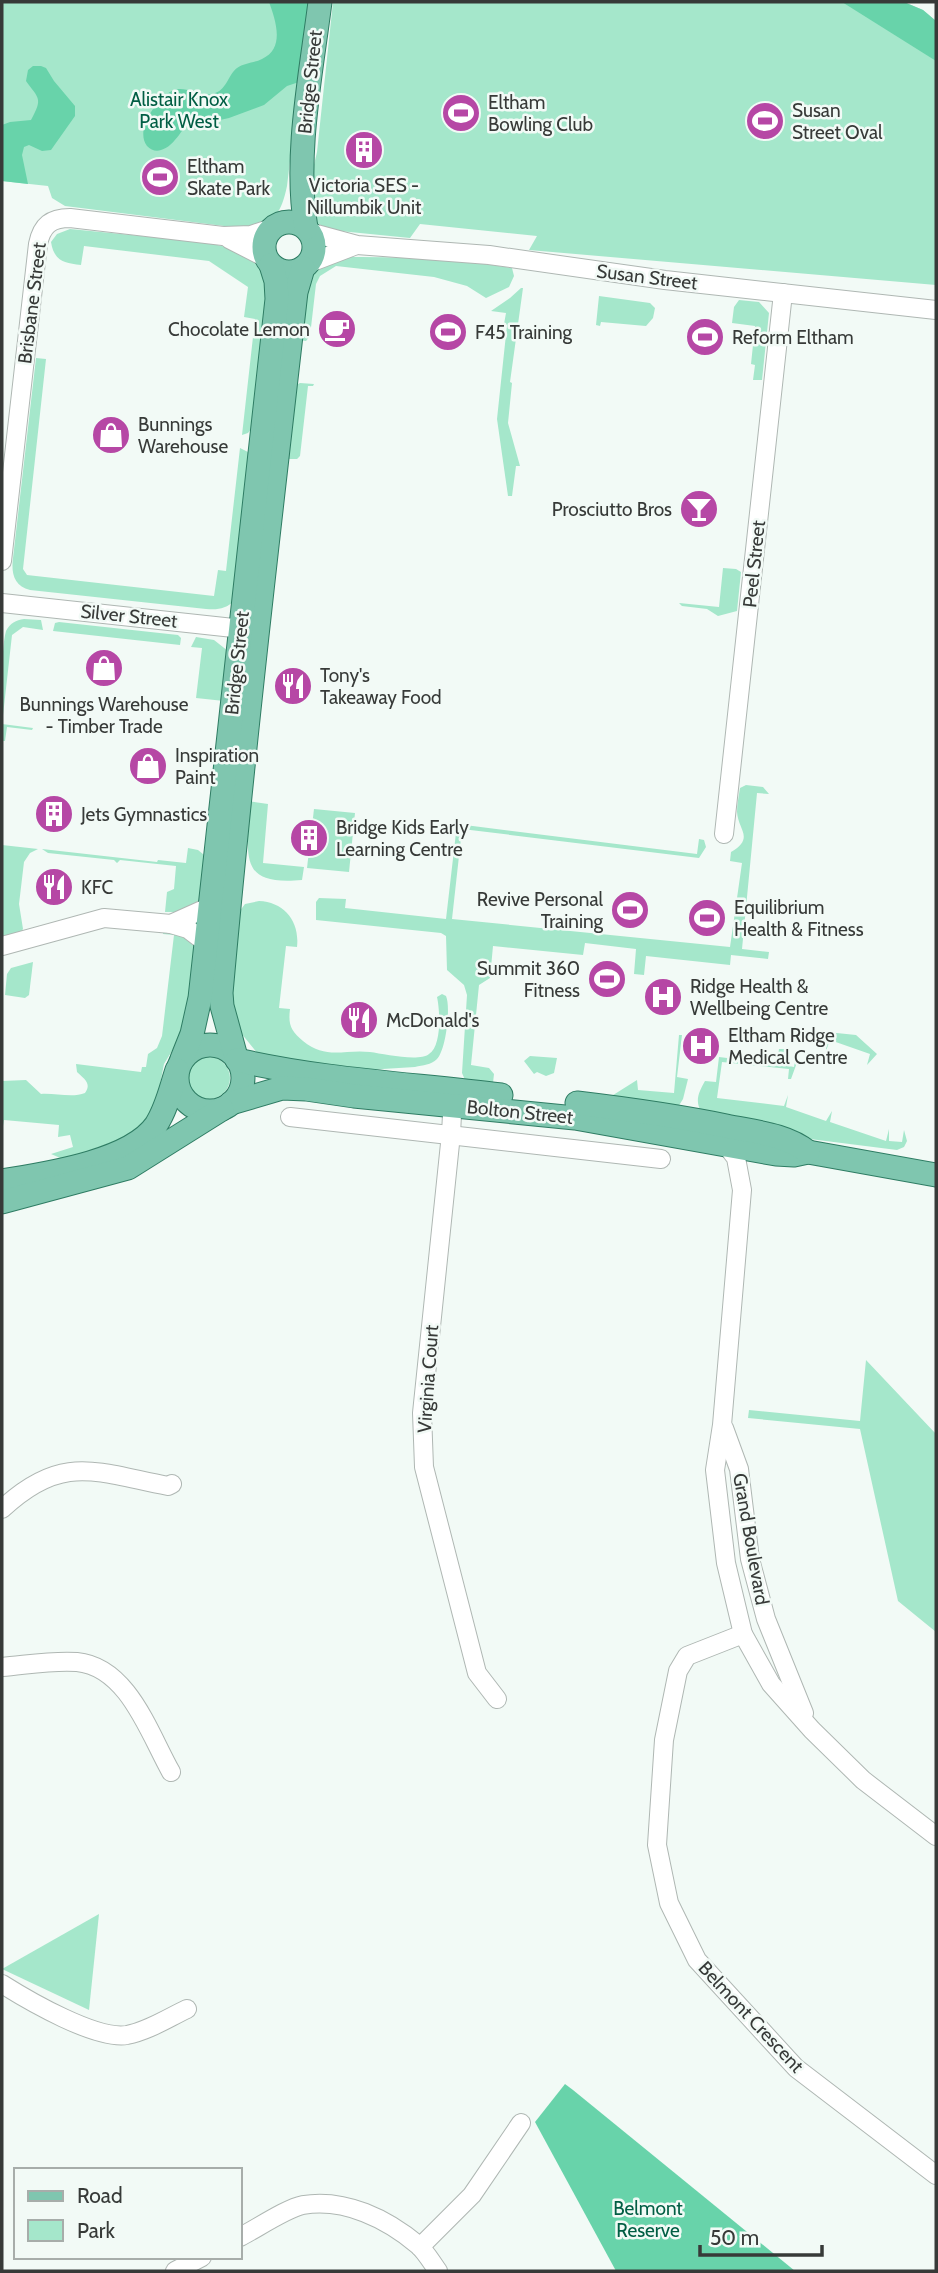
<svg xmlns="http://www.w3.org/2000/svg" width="938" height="2273" font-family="Cabin,sans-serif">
<rect width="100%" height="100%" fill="#f2faf6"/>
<!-- green -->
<g fill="#a5e7cb">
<path d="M2 2H309L287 186C280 219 272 223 240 228L65 206 52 198 48 186 2 181Z"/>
<path d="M333 2H904L923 10 936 21V285L529 250 537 236 420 224 410 238 330 230 315 222 309 186 317 152Z"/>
<path d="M70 229 203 242 236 249 258 260 269 276 259 419 248 433 242 435 255 319 244 317 248 287 209 261 84 246 81 265C64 263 54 261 51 242L57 234Z"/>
<path d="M340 257C397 257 455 258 512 268L514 276 509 287 486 298 467 286 434 277 336 266 320 276 316 284 310 336 306 341 299 340 300 299 314 269Z"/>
<path d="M521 288H523L510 382 512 383 508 423 520 466H516L512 496H508L497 419 507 325 504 324 506 313 491 311 510 298Z"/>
<path d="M599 296 650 303 655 308 653 318 646 326 601 322 600 326 596 325Z"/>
<path d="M739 300 759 302 769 313 762 380H753L755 365 751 364 755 326 732 323 734 307Z"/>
<path d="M36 358 46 359 23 569 27 575 214 596 218 570 226 571 240 448 250 453 235 600C226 609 218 610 206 609L30 590C14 586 11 573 13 558Z"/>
<path d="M300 383 314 384 313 386H308L300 456 297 459H286L290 388Z"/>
<path d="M723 568 736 569 741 572 737 611 718 616 707 609 682 606 679 603 719 607Z"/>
<path d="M24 619 41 620 43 630 23 627 12 635 2 724 33 728 32 730 7 727 5 741H2C2 715 0 652 6 631 10 623 16 620 24 619Z"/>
<path d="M59 622 178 635 181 638 180 645 53 631 55 623Z"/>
<path d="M196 637 214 640 228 651 224 701 196 698 202 648 191 647Z"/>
<path d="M746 785 763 787 769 794 757 793 742 949 769 952 768 959 731 955 730 965 646 956 644 975 634 974 636 949 585 943 583 955 493 946 490 978 479 985 471 1065 489 1068 494 1074 493 1083 465 1080 462 1073 467 995 464 985 447 970 446 936 441 933 316 920V902L319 898 346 899 345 908 446 919 457 824 697 854 699 839 704 840 706 847 699 858 462 829 452 919 730 947 742 863 730 861 731 852C755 838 738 830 737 812 737 804 739 795 740 788Z"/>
<path d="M248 801 268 804 263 863 304 867 302 880C233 886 252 853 246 802Z"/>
<path d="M314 809 355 813 349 872 307 868Z"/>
<path d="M2 845 38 849 30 853 24 862 19 904 23 929 20 934 2 939Z"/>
<path d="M188 848 198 850 209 859 201 907 178 912H165L167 892 174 889 176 866 120 860 117 863 114 860 48 853 42 849 157 862 158 860 186 863Z"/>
<path d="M259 901C284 902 300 921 297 947L286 946 279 1008 290 1009C288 1025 291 1031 303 1041 326 1060 344 1049 370 1052 384 1054 419 1062 429 1054 442 1046 440 1010 437 997L442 994 446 996C451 1007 446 1050 437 1059 431 1065 423 1065 415 1067L334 1072 258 1054 241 1033 231 997 239 912 245 904Z"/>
<path d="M163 930 184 933 194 941V988L178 1041 164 1064 155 1110 133 1136 65 1160 51 1154 73 1147 70 1135 58 1137 59 1125 4 1120 2 1132V1081L26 1080 41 1094C55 1093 73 1098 85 1093 92 1083 84 1079 77 1072L76 1064 141 1072 142 1067H146L148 1054 157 1048 162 1036 174 935 163 934Z"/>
<path d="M33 962 29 995 25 998 5 995 7 974 11 968Z"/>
<path d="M827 1032 856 1035 877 1054 867 1065 870 1054 830 1040 826 1051Z"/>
<path d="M679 1035H682L677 1077 688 1079 683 1099 678 1107 610 1097 637 1080 638 1090 674 1093Z"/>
<path d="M779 1049H784L783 1065 794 1067 796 1055 799 1057 791 1079H788L789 1069 722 1062 717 1098 784 1106 788 1095 786 1107 826 1121 832 1111 830 1122 886 1141 889 1129V1141L902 1142 904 1130 907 1141 904 1147 897 1150 810 1139 702 1113C694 1101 699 1092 705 1081L716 1082 719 1057 777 1064Z"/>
<path d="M530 1056 557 1058 554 1073 546 1076 537 1072 534 1074 524 1061Z"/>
<circle cx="209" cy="1078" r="21"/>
<path d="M866 1360 936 1434V1632L898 1601 860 1429 748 1418 749 1410 860 1421Z"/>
<path d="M99 1914 89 2010 2 1969Z"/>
</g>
<!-- forest -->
<g fill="#68d3aa">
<path d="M269 2H309L299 82 287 86 264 105 229 118 220 120 195 116C183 125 176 146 161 150 156 152 151 150 147 146 136 132 152 108 162 98 183 78 191 98 212 94 227 91 227 76 237 68 244 63 254 63 262 59 286 48 275 19 269 2Z"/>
<path d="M842 2H904L923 10 936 21V61Z"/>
<path d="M33 66H41L46 68 54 81 75 106V116L51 150 42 151 29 145 24 147 22 155 28 184 2 181V125L10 122 31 120C43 98 39 99 26 81L28 70Z"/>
<path d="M565 2084 573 2090 795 2271H616L535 2122Z"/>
</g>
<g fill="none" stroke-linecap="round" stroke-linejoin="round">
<defs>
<g id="minor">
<path d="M309 232 357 245 489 255 665 280 936 310"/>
<path d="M229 239 266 258"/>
<path d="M307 264 354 246"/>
<path d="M2 561 38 244C42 225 51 218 70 218L223 236 251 235 272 228"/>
<path d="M2 603 252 630"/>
<path d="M724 834 783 293"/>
<path d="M171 924 209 907"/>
<path d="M2 946 104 918 171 924 188 929 205 942"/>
<path d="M453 1095 451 1134 422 1413 424 1467 477 1673 497 1699"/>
<path d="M290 1117 661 1159"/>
<path d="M726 1145 736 1158 742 1190 722 1425 715 1470 726 1563 743 1634 771 1684 812 1730 863 1780 936 1836"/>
<path d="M724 1428 739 1469 750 1559 766 1619 804 1713"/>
<path d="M2 1509C62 1453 95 1472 168 1486L172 1484"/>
<path d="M743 1634 687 1656 678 1671 664 1740 657 1845 669 1903 697 1960 796 2068 936 2175"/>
<path d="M2 1667C26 1665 53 1660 77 1662 128 1667 149 1733 171 1772"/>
<path d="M2 1984C29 2001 96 2040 127 2035 148 2031 168 2018 187 2009"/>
<path d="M240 2237C256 2229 287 2208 303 2205 345 2198 387 2219 418 2245 426 2252 432 2263 438 2271"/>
<path d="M420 2247 472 2195 521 2123"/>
<path d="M175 2271 202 2257"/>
</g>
<g id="major">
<circle cx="289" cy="247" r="25"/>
<path d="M306 228C294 157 311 74 320 2"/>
<circle cx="210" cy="1078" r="33"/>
<path d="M236 1057 222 1006 221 993C242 759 269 526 296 292L303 268"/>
<path d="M182 1059 192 1034 200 998 277 299 276 281 271 265"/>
<path d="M237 1060C324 1080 413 1084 501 1095"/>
<path d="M231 1103 282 1088 306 1089 354 1096 575 1118 776 1154 794 1155 808 1152 936 1175"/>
<path d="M577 1103C627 1109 677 1116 726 1126 754 1132 786 1134 808 1152"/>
<path d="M2 1181C44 1174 130 1162 156 1125 167 1108 171 1088 177 1070"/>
<path d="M2 1202 128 1168 222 1109"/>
</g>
</defs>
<!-- minor casing -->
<use href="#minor" stroke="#afb7b3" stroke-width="20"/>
<!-- major casing -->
<use href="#major" stroke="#2e7c63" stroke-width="25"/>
<!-- minor -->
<use href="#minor" stroke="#fff" stroke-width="18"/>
<!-- major -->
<use href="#major" stroke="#7fc6af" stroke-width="23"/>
</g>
<!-- icons -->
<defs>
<symbol id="stadium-disc" viewBox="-11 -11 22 22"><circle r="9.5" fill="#b647a5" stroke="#f2faf6"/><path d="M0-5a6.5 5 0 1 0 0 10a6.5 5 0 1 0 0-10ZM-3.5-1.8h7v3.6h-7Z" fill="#fff"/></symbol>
<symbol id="building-disc" viewBox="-11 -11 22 22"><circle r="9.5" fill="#b647a5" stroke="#f2faf6"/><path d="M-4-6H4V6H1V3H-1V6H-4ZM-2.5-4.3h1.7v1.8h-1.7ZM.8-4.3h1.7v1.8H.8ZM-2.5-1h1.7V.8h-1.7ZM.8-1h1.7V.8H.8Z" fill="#fff"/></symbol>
<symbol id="cafe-disc" viewBox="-11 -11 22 22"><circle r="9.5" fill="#b647a5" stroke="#f2faf6"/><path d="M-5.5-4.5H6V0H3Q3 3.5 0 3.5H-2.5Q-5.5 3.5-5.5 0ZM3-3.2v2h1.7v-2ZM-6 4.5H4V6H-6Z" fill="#fff"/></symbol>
<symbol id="shop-disc" viewBox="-11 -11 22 22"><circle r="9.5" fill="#b647a5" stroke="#f2faf6"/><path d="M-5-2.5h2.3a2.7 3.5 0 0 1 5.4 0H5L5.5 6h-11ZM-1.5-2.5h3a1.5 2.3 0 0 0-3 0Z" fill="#fff"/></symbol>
<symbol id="bar-disc" viewBox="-11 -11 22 22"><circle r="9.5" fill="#b647a5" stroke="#f2faf6"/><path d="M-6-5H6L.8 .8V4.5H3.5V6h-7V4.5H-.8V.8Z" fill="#fff"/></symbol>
<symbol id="restaurant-disc" viewBox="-11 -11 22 22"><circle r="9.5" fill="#b647a5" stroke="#f2faf6"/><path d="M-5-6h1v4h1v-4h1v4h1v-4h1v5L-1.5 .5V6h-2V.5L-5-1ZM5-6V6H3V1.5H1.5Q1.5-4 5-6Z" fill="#fff"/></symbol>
<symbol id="hospital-disc" viewBox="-11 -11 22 22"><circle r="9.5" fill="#b647a5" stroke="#f2faf6"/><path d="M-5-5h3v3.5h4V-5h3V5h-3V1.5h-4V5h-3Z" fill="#fff"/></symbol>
</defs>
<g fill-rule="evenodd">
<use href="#stadium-disc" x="439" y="91" width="44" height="44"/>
<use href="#stadium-disc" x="743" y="99" width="44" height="44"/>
<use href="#building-disc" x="342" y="128" width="44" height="44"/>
<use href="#stadium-disc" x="138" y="155" width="44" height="44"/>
<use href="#cafe-disc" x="315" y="307" width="44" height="44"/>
<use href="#stadium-disc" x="426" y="310" width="44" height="44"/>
<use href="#stadium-disc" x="683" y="315" width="44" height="44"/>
<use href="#shop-disc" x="89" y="413" width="44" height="44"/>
<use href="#bar-disc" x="677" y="487" width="44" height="44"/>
<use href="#shop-disc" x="82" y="646" width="44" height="44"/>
<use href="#restaurant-disc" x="271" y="664" width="44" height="44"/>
<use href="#shop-disc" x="126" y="744" width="44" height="44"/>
<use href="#building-disc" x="32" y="792" width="44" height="44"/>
<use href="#building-disc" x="287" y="816" width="44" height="44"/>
<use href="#restaurant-disc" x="32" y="865" width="44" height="44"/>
<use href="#stadium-disc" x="608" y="888" width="44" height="44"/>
<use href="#stadium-disc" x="685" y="896" width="44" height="44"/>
<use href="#stadium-disc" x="585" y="957" width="44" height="44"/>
<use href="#hospital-disc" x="641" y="975" width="44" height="44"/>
<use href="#restaurant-disc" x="337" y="998" width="44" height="44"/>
<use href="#hospital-disc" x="679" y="1024" width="44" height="44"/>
</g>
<g text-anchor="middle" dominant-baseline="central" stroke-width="5" stroke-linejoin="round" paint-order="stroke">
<!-- street labels -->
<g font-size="19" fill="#373a38" stroke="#f2faf6">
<text transform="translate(310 82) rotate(-84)">Bridge Street</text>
<text transform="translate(647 277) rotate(7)">Susan Street</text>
<text transform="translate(32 303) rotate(-83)">Brisbane Street</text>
<text transform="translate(754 564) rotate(-84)">Peel Street</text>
<text transform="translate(129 616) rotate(6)">Silver Street</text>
<text transform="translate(237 663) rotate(-84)">Bridge Street</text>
<text transform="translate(520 1112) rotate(6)">Bolton Street</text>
<text transform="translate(428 1379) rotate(-86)">Virginia Court</text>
<text transform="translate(751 1539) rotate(80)">Grand Boulevard</text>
<text transform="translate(751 2017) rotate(47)">Belmont Crescent</text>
</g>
<!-- park labels -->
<g font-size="19" fill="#015e44" stroke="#f2faf6">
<text x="179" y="99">Alistair Knox<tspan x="179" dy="22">Park West</tspan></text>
<text x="648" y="2208">Belmont<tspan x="648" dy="22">Reserve</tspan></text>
</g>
<!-- poi labels -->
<g font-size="19" fill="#373a38" stroke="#f2faf6" text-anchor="start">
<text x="488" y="102">Eltham<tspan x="488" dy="22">Bowling Club</tspan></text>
<text x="792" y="110">Susan<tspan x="792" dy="22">Street Oval</tspan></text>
<text x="187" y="166">Eltham<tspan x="187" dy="22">Skate Park</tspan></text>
<text x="364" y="185" text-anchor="middle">Victoria SES -<tspan x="364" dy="22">Nillumbik Unit</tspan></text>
<text x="310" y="329" text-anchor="end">Chocolate Lemon</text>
<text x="475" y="332">F45 Training</text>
<text x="732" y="337">Reform Eltham</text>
<text x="138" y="424">Bunnings<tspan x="138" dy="22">Warehouse</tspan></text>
<text x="672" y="509" text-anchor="end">Prosciutto Bros</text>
<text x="320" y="675">Tony's<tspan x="320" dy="22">Takeaway Food</tspan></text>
<text x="104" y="704" text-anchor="middle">Bunnings Warehouse<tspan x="104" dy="22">- Timber Trade</tspan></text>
<text x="175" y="755">Inspiration<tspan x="175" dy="22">Paint</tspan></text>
<text x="81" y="814">Jets Gymnastics</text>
<text x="336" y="827">Bridge Kids Early<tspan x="336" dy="22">Learning Centre</tspan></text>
<text x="81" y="887">KFC</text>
<text x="603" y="899" text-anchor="end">Revive Personal<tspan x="603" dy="22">Training</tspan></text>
<text x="734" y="907">Equilibrium<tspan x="734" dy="22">Health &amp; Fitness</tspan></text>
<text x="580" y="968" text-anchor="end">Summit 360<tspan x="580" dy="22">Fitness</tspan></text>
<text x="690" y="986">Ridge Health &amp;<tspan x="690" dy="22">Wellbeing Centre</tspan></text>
<text x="386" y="1020">McDonald's</text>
<text x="728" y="1035">Eltham Ridge<tspan x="728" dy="22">Medical Centre</tspan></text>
</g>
</g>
<!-- border -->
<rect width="938" height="2273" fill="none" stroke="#373a38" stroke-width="7"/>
<!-- legend -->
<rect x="14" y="2168" width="228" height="91" fill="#f2faf6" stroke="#a7adaa" stroke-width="2"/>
<rect x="28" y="2191" width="35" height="10" fill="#7fc6af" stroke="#a7adaa" stroke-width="2"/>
<text x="77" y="2203" font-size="21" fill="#373a38">Road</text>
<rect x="28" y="2220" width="35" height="21" fill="#a5e7cb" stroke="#a7adaa" stroke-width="2"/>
<text x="77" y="2238" font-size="21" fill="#373a38">Park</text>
<!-- scale -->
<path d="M700 2245v10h122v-10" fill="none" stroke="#373a38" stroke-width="3.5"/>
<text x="710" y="2245" font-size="21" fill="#373a38" stroke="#f2faf6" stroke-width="5" paint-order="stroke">50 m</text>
</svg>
